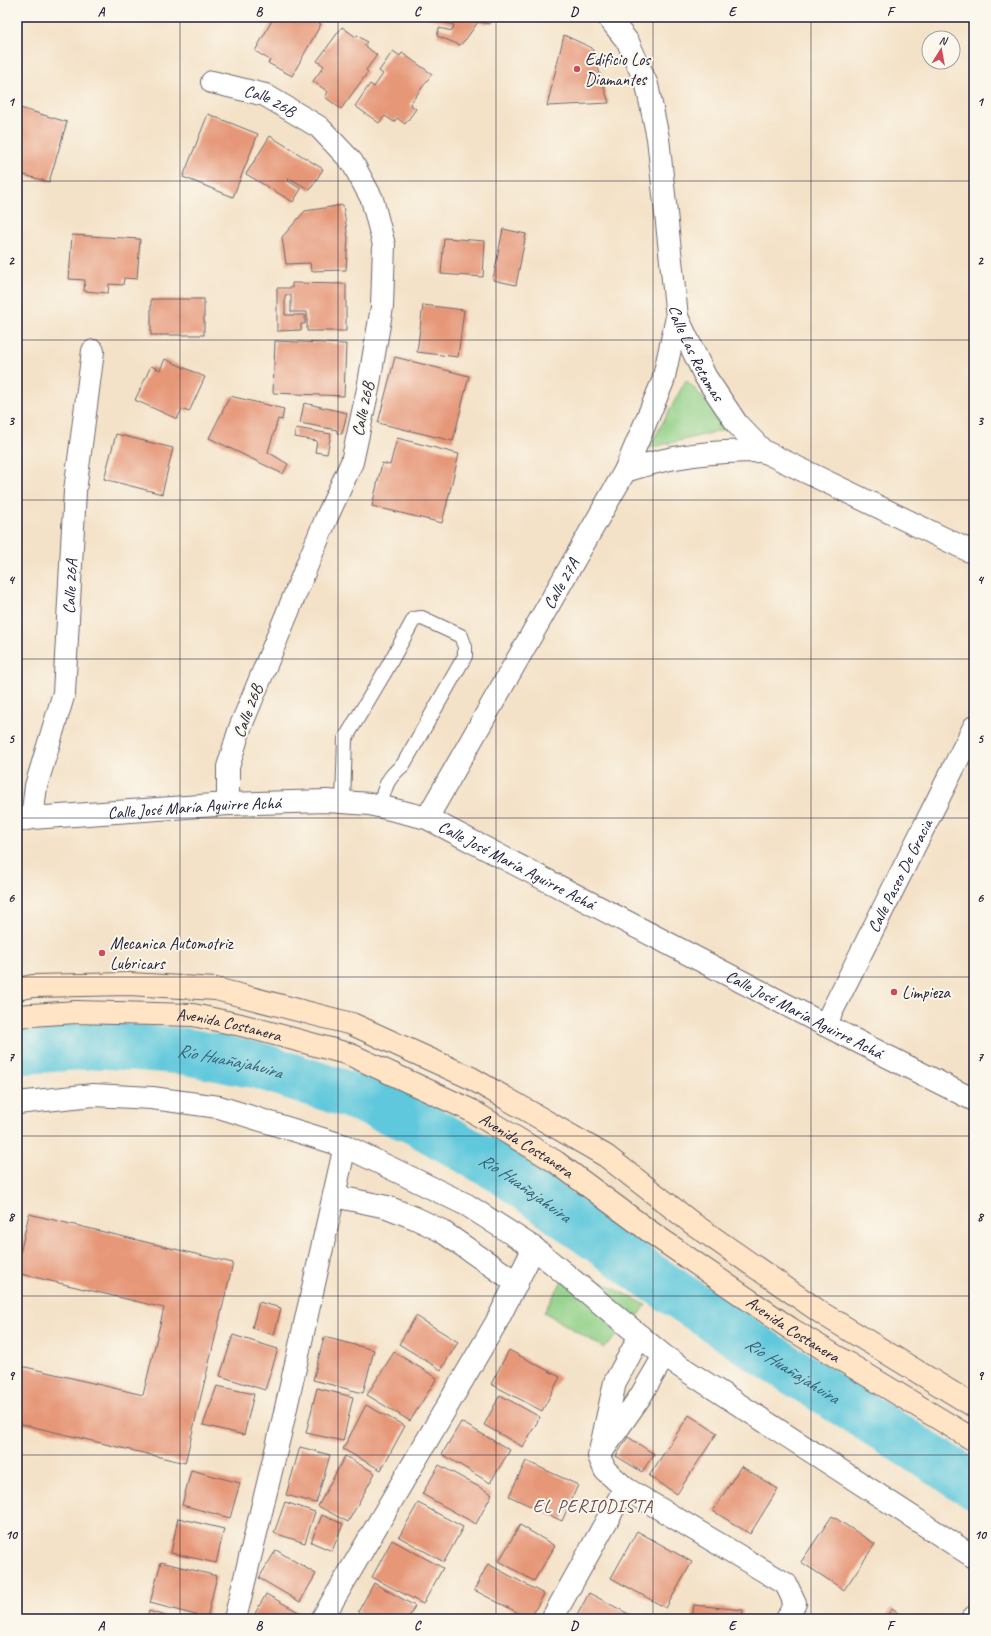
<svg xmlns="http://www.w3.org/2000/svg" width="991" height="1636" font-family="Caveat,sans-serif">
<rect width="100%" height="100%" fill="#fbf7ec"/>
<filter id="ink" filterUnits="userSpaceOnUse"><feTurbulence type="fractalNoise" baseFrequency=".025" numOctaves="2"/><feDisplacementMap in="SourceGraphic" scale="8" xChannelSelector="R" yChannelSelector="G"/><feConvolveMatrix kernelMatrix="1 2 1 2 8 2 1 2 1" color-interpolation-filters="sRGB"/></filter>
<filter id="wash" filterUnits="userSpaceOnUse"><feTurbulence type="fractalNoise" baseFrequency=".012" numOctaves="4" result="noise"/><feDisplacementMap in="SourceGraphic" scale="16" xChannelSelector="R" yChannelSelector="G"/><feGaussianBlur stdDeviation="0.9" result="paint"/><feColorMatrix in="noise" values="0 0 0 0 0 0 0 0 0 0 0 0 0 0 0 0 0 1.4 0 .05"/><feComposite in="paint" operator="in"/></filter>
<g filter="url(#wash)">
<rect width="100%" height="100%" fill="#f4e2c8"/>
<!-- green -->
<g fill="#8fcf86" stroke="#587860">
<path d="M686 380 732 428 649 448Z"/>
<path d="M571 1266 646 1305 639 1315 604 1348 544 1312Z"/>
</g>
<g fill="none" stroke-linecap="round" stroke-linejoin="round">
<!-- river -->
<path stroke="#5fc8dc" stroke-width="47" id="s1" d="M17 1051 103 1045 183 1051 260 1066 352 1096 415 1121 503 1171 644 1272 772 1358 974 1485"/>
</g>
<g id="blocks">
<!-- building -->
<g fill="#e69778">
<path d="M274 17 281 19 282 17H309L321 24 292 76 268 63 270 60 255 51Z"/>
<path d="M424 17H492L490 24 478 22 466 39 460 45 437 36 439 28 452 31 454 25Z"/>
<path d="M342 27 356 37 357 35 367 42 364 45 377 55 366 70 368 72 341 109 325 97 328 92 313 81 324 66 317 61Z"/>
<path d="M564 35 592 48 609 103 547 106Z"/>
<path d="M393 51 400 56 402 53 432 74 410 104 416 109 405 124 397 118 394 122 385 116 379 123 355 106 370 84 374 87 383 74 379 71Z"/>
<path d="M17 107 67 122 49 182 17 173Z"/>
<path d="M208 114 258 134 233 197 183 177Z"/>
<path d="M270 136 323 169 310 190 289 178 288 181 301 189 293 202 246 174Z"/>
<path d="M343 205 348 238 346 270 311 271 310 263 286 264 282 237 305 211Z"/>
<path d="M503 229 526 234 516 285 493 280Z"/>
<path d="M72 235 140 239 137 279 124 278 123 285 109 284 108 293 84 291 85 280 69 279Z"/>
<path d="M444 238 485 241 483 277 441 274Z"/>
<path d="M292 283 346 284V331H307V312H291V295H285V315H305V324H301V330L277 331V288H292Z"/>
<rect x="151" y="299" width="53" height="36"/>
<path d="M423 305 464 310 458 357 417 352Z"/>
<path d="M275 341 346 344 344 396 273 393Z"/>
<path d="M395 357 469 376 453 441 378 423Z"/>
<path d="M165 359 205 377 189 412 182 409 177 419 135 400 151 366 160 370Z"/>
<path d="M230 396 284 409 282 420 278 419 268 452 288 464 283 474 209 438Z"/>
<path d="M304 403 347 413 342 434 337 433V430L300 423Z"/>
<path d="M296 428 331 434 327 454 315 452 317 441 295 437Z"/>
<path d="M116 434 173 448 162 494 104 479Z"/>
<path d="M397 438 459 454 442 523 372 506 382 463 390 465Z"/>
<path d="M29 1214 233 1263 185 1463 17 1423V1365L143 1395 164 1308 17 1273V1267Z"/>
<path d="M259 1302 281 1308 274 1335 252 1328Z"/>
<path d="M416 1316 458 1342 441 1370 399 1344Z"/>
<path d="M233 1335 278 1349 265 1390 220 1376Z"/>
<path d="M324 1337 374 1350 363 1393 313 1380Z"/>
<path d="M509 1350 560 1377 542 1411 491 1384Z"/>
<path d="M394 1352 437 1378 410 1421 367 1395Z"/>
<path d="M217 1386 254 1394 244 1435 203 1425Z"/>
<path d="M317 1388 353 1397 343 1441 306 1433Z"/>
<path d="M500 1395 540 1417 523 1447 484 1425Z"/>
<path d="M366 1405 405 1426 381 1470 343 1449Z"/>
<path d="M689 1415 717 1433 677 1494 649 1476Z"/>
<path d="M461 1422 510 1450 490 1483 442 1454Z"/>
<path d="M628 1437 654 1454 642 1472 616 1456Z"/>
<path d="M300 1447 330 1455 316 1503 286 1495Z"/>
<path d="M345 1456 375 1473 348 1522 318 1506Z"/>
<path d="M526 1461 578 1485 562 1521 509 1496Z"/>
<path d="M439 1465 492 1494 476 1524 422 1494Z"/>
<path d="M741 1466 778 1489 750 1534 713 1511Z"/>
<path d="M191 1470 240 1483 230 1518 182 1505Z"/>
<path d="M285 1502 315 1512 305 1543 274 1533Z"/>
<path d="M418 1503 463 1527 444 1562 399 1537Z"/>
<path d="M322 1515 343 1524 332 1551 311 1542Z"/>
<path d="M832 1516 875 1544 844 1590 801 1562Z"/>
<path d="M178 1518 224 1529 216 1563 171 1553Z"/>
<path d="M520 1525 555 1546 534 1581 499 1561Z"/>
<path d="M637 1531 692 1562 666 1608 611 1578Z"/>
<path d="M392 1540 443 1568 423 1604 372 1577Z"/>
<path d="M276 1550 316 1574 300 1602 259 1578Z"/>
<path d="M161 1562 217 1576 207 1618 150 1603Z"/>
<path d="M488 1564 544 1594 530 1619 474 1590Z"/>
<path d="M374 1583 415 1606 408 1619H371L358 1612Z"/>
<path d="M589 1593 638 1619H575Z"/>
<path d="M266 1594 304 1615 302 1619H252Z"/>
<path d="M694 1605 743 1610 742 1619H692Z"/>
<path d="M892 1609 906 1619H884Z"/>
<path d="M149 1611 175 1619H146Z"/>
<path d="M349 1615 356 1619H346Z"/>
</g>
</g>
</g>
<g filter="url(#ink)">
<use href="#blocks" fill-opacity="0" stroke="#6c656c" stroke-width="1"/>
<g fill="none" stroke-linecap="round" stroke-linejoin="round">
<defs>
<path id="service" d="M343 802 345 739 386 670 414 619 422 618 461 636 465 647V656L403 765C387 778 385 786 380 806"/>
<g id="minor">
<path id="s2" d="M608 17 628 42 647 85 658 138 677 317 705 376 737 424 763 451 974 553"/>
<path id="s3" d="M212 82 265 95 319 127 352 162 372 199 384 245 382 307 368 389 352 462 326 519 240 728 228 767V804"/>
<path d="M625 471 663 381 677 317"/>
<path id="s4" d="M32 818 36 786 64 693 75 491 93 351"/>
<path id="s5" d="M427 818 625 471C673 455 713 451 763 451"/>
<path id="s6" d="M17 821 32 818 228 804 327 801 370 804 427 818 825 1025 974 1100"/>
<path id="s7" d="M825 1025 974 727"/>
<path d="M17 1103 93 1095 152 1098 219 1107 345 1146 467 1205 534 1248 664 1356 974 1557"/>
<path d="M334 1196 387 1207 415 1218 440 1230 517 1283"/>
<path d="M640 1336 615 1382 599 1456 605 1470 625 1488 786 1584 795 1603 787 1619"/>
<path d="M605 1447 640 1397 664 1356"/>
<path d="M235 1619 281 1430 345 1146"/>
<path d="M322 1619 496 1323 534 1248"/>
<path d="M552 1619 625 1488"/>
<path d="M972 1619 974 1617"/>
</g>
<g id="secondary">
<path d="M17 989 33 986 129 984 216 989 352 1024 471 1078 606 1156 692 1223 823 1314 974 1406"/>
<path id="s8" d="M17 1016 76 1012 193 1015 241 1025 349 1054 470 1110 556 1162 649 1231 791 1329 974 1440"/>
</g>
</defs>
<!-- service casing -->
<use href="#service" stroke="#6c656c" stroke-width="16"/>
<!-- minor casing -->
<use href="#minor" stroke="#6c656c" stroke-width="24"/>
<!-- secondary casing -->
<use href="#secondary" stroke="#6c656c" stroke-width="24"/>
<!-- service -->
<use href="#service" stroke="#fff" stroke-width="14"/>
<!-- minor -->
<use href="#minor" stroke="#fff" stroke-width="22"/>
<!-- secondary -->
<use href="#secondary" stroke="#ffe4c6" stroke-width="22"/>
</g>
</g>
<!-- grid -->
<path fill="none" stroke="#22223b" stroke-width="1" stroke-opacity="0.55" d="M180 17V1619M338 17V1619M496 17V1619M653 17V1619M811 17V1619M17 181H974M17 340H974M17 500H974M17 659H974M17 818H974M17 977H974M17 1136H974M17 1296H974M17 1455H974"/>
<!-- markers -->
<g fill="#d1495b" stroke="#fbf7ec" stroke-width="1.5">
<circle cx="577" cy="69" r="4"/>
<circle cx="102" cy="953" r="4"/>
<circle cx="894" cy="992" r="4"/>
</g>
<g text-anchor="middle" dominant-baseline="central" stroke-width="4" stroke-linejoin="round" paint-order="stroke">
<!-- poi labels -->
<g font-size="17" fill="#22223b" stroke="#fbf7ec" text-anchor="start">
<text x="585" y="59">Edificio Los<tspan x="585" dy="20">Diamantes</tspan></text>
<text x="110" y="943">Mecanica Automotriz<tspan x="110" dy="20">Lubricars</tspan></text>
<text x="902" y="992">Limpieza</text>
</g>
<!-- street labels -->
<g font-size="17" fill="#22223b" stroke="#fbf7ec">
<text stroke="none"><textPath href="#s3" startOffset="61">Calle 26B</textPath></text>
<text stroke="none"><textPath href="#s2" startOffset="354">Calle Las Retamas</textPath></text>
<text transform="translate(363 409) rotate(-78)">Calle 26B</text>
<text stroke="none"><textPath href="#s5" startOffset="270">Calle 27A</textPath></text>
<text stroke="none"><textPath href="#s4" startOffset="236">Calle 26A</textPath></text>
<text transform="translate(248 711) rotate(-69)">Calle 26B</text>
<text stroke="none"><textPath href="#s6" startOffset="178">Calle José María Aguirre Achá</textPath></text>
<text stroke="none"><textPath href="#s6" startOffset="514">Calle José María Aguirre Achá</textPath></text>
<text stroke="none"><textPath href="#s7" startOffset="167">Calle Paseo De Gracia</textPath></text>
<text stroke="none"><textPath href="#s6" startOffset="838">Calle José María Aguirre Achá</textPath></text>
<text stroke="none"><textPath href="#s8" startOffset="213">Avenida Costanera</textPath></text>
<text stroke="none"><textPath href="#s8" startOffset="537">Avenida Costanera</textPath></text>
<text stroke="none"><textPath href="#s8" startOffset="861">Avenida Costanera</textPath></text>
</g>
<!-- water labels -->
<g font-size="18" font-style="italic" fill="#375c73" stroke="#fbf7ec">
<text stroke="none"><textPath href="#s1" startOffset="214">Río Huañajahuira</textPath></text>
<text stroke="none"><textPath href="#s1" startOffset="538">Río Huañajahuira</textPath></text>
<text stroke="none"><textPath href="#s1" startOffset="862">Río Huañajahuira</textPath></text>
</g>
<!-- neighbourhood labels -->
<g font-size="18" letter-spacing="1" fill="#674b50" stroke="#fbf7ec">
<text x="593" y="1506">EL PERIODISTA</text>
</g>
</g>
<!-- margin -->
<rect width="991" height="1636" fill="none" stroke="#fbf7ec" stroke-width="44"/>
<!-- north arrow -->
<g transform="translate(941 50) rotate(11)"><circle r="19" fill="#fbf7ec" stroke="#a4a2a5"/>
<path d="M0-3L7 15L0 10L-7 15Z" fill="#d1495b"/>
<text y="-6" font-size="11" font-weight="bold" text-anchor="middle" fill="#22223b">N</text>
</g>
<rect x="22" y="22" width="947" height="1592" fill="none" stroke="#22223b" stroke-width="1.5"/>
<g font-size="13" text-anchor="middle" font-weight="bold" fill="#22223b">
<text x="101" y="16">A</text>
<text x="259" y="16">B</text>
<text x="417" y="16">C</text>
<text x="574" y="16">D</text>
<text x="732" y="16">E</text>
<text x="890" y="16">F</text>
<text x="11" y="106">1</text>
<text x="980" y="106">1</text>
<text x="11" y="265">2</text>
<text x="980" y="265">2</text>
<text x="11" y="425">3</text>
<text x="980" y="425">3</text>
<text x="11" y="584">4</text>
<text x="980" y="584">4</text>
<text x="11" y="743">5</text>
<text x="980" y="743">5</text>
<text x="11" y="902">6</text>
<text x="980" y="902">6</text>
<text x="11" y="1061">7</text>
<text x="980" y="1061">7</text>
<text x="11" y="1221">8</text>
<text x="980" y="1221">8</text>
<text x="11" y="1380">9</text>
<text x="980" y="1380">9</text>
<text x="11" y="1539">10</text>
<text x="980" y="1539">10</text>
<text x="101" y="1630">A</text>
<text x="259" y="1630">B</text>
<text x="417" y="1630">C</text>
<text x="574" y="1630">D</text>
<text x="732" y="1630">E</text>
<text x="890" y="1630">F</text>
</g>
</svg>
